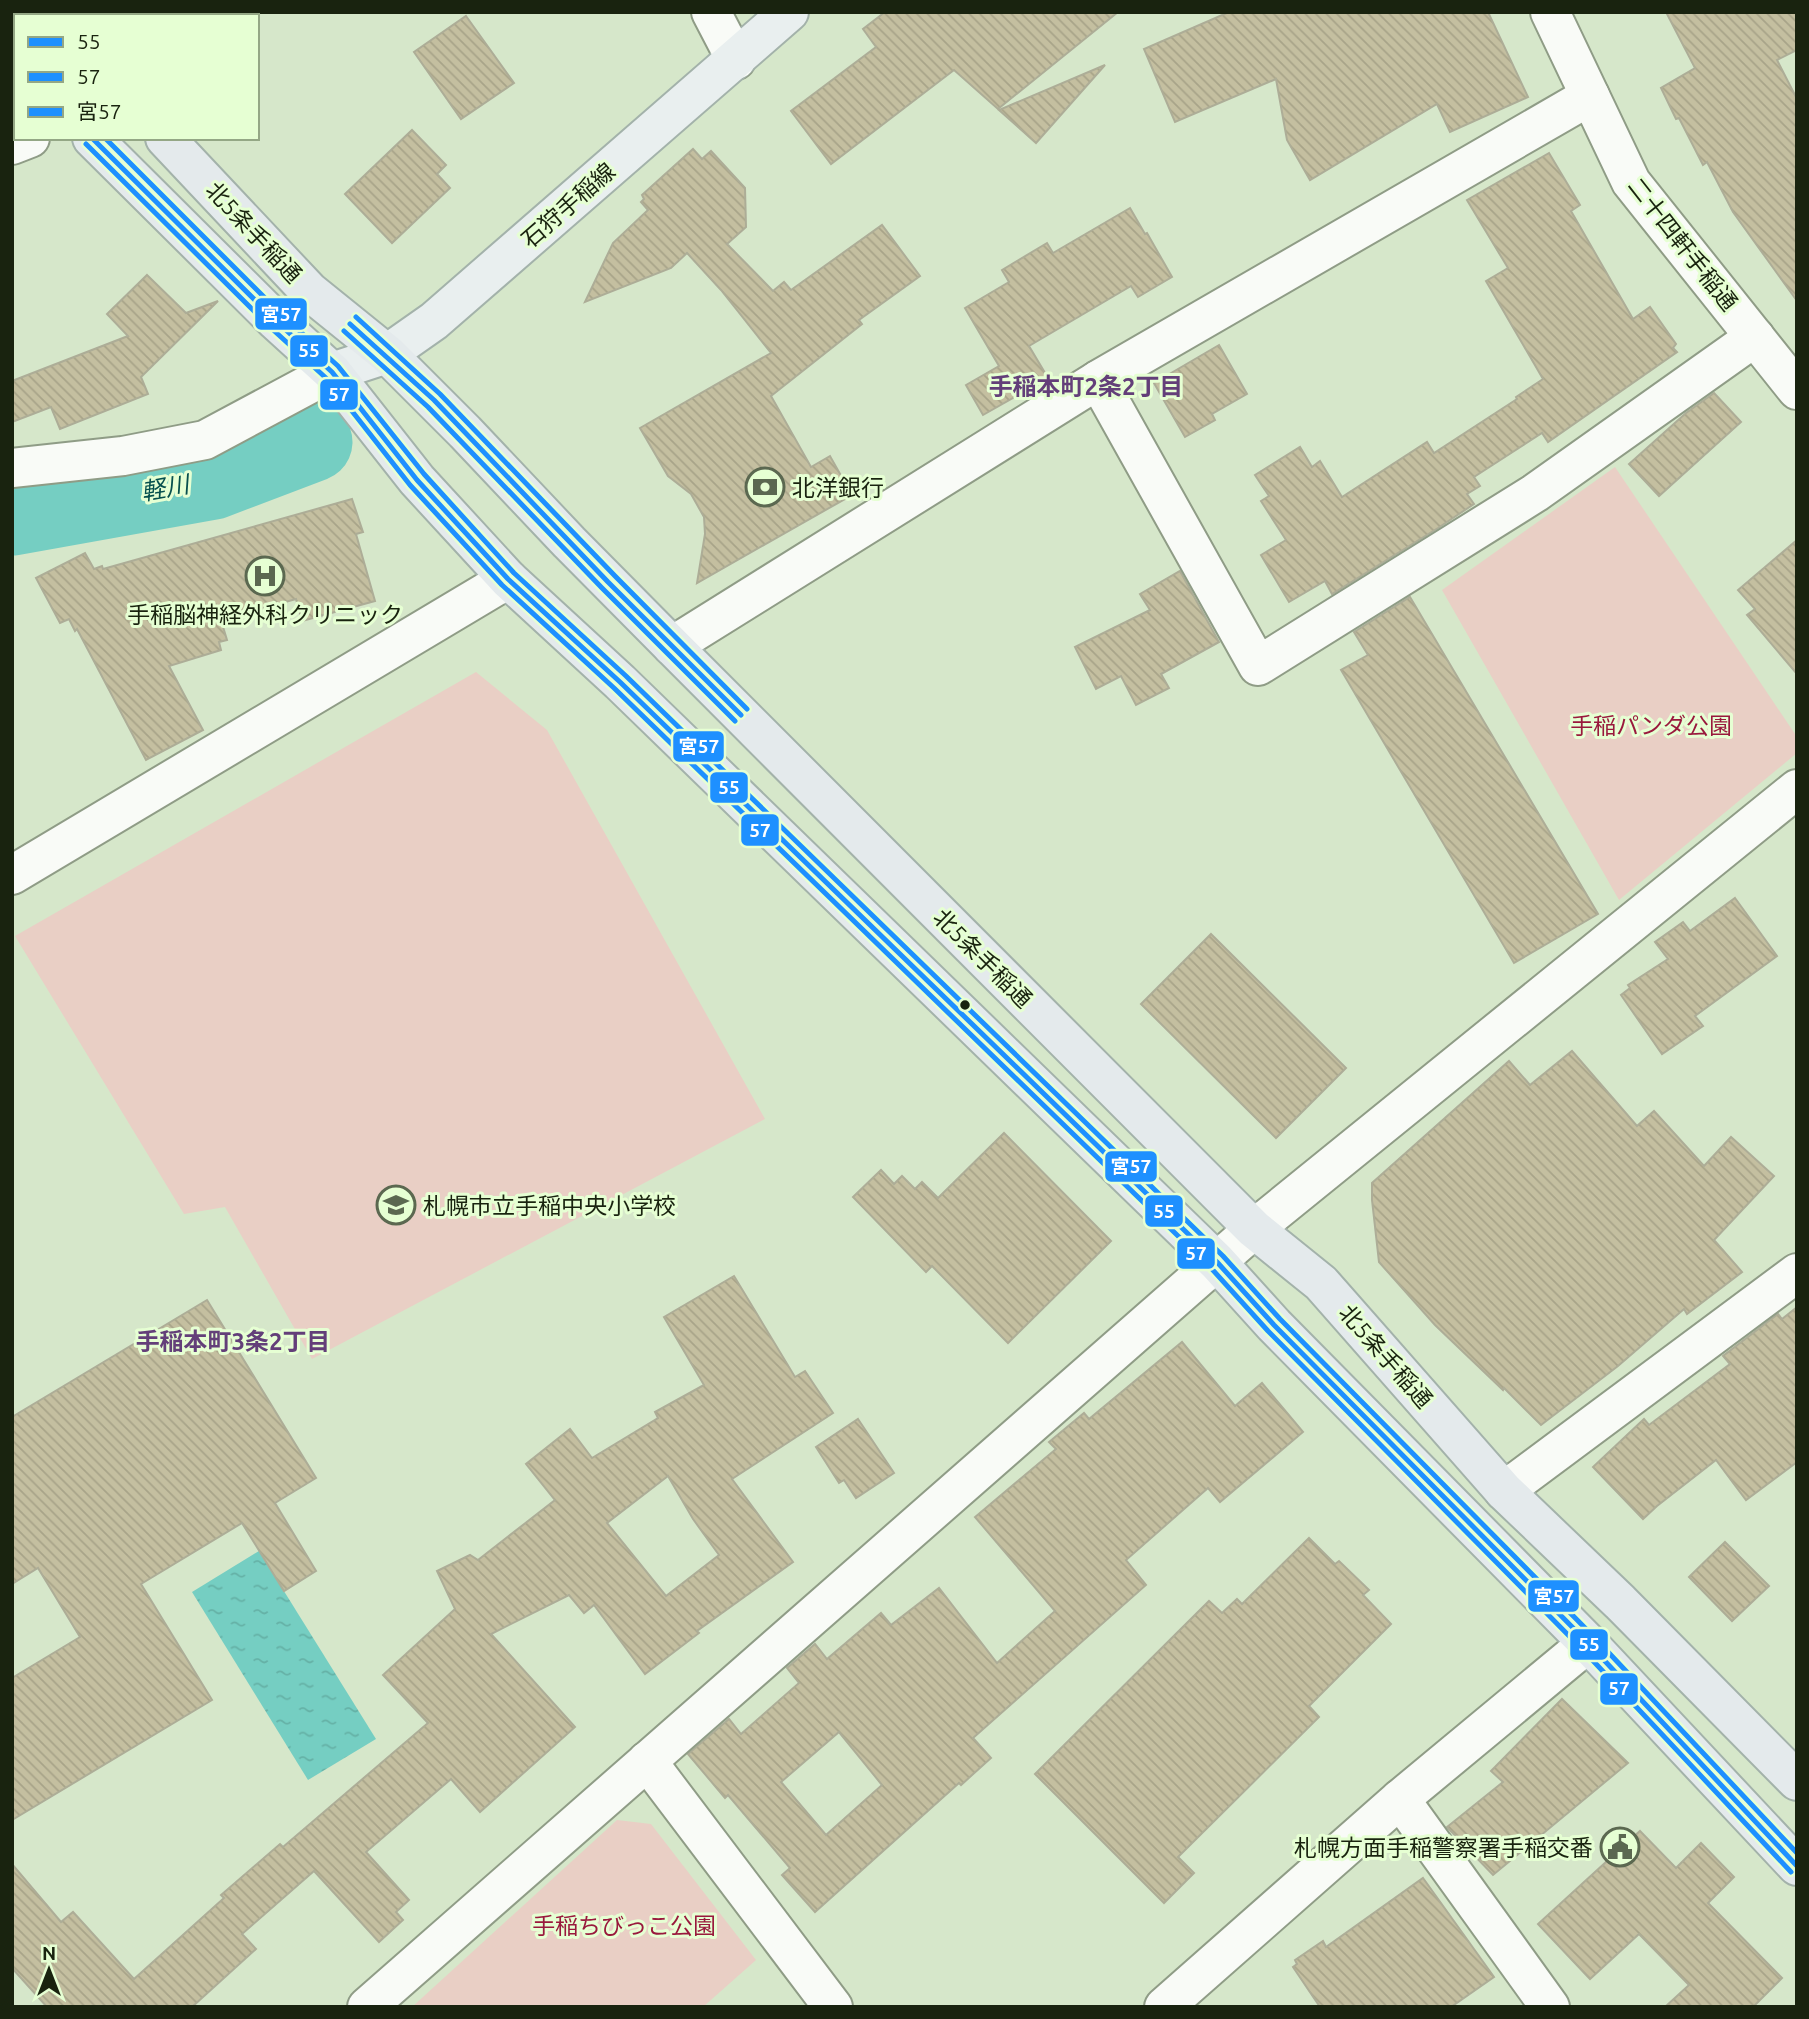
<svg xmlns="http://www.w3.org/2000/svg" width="1809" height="2019" font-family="Ubuntu,'Noto Sans JP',sans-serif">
<defs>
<pattern id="water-ripples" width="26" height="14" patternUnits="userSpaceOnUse" patternTransform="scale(1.75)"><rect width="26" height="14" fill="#75cec2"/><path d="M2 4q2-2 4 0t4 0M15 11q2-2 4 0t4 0" fill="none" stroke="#65b1a6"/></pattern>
<pattern id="building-back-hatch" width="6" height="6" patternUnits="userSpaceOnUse" patternTransform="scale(1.75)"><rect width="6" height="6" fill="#c4bfa0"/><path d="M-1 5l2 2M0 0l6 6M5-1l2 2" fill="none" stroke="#a8a489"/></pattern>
</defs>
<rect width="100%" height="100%" fill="#d6e7ca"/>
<!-- park -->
<g fill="#e9cfc5">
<path d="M1615 467 1797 737V753L1619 900 1442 590Z"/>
<path d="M476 672 547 730 765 1119 312 1359 225 1207 184 1214 15 936Z"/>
<path d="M617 1820 651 1824 756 1960 703 2007H412Z"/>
</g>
<!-- water -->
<path fill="url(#water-ripples)" d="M259 1551 376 1739 308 1780 192 1592Z"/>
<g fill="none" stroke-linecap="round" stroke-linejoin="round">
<!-- river -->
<path stroke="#75cec2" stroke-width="79" d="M12 516 213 480 313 442"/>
</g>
<!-- building -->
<g fill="url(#building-back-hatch)" stroke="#adad97" stroke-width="2" fill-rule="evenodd">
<path d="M885 12H1118L998 109 954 70 831 164 791 111 876 47 863 29Z"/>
<path d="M1229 12H1488L1528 97 1450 132 1437 104 1310 180 1287 140 1276 79 1175 122 1144 49Z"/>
<path d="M1666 12H1797V50L1777 60 1797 99V301L1733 212 1707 162 1703 165 1679 118 1676 119 1661 88 1695 68Z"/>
<path d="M466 16 514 83 461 119 414 52Z"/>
<path d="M1105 65 1036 143 999 110Z"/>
<path d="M412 130 446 165 437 174 450 188 392 243 345 194Z"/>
<path d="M693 149 702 159 711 151 745 188 746 227 727 244 773 291 784 282 791 290 882 225 920 276 859 320 862 324 771 396 811 467 830 456 852 495 697 583 705 534 704 517 691 494 668 476 640 428 771 353 721 290 687 253 671 268 585 302 613 243 648 210 641 202 644 199 642 195Z"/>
<path d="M1549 153 1580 205 1571 211 1633 319 1650 307 1676 344 1673 348 1677 352 1548 442 1542 433 1474 477 1480 486 1467 494 1474 504 1438 528 1332 594 1325 581 1289 602 1261 555 1286 540 1261 501 1269 496 1255 475 1300 447 1312 467 1320 461 1342 497 1427 442 1434 453 1517 399 1516 397 1543 379 1486 281 1508 268 1467 200Z"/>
<path d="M1130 208 1145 234 1147 233 1172 277 1138 297 1131 286 1029 346 1048 378 983 415 966 385 999 366 965 308 1009 282 1002 270 1047 243 1053 253Z"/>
<path d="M147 275 186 313 218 301 141 377 148 394 60 429 51 407 12 422V381L128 336 107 314Z"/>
<path d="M1219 345 1247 394 1212 414 1215 420 1185 437 1154 383Z"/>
<path d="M1714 393 1741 422 1659 496 1629 464 1686 413Z"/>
<path d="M352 499 363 532 356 534 375 601 302 621 296 599 221 620 227 640 219 642 221 650 169 666 203 730 146 760 77 629 75 631 69 619 60 623 36 578 85 553 94 569 102 566 103 569Z"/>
<path d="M1797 540V674L1747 615 1755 609 1738 590Z"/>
<path d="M1180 571 1219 642 1161 674 1169 688 1136 705 1121 676 1096 689 1075 647 1150 610 1140 594Z"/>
<path d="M1410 597 1598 914 1514 963 1341 670 1368 655 1354 632Z"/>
<path d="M1735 898 1777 956 1695 1016 1703 1026 1662 1054 1621 995 1630 988 1628 985 1668 959 1655 942 1683 922 1690 931Z"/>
<path d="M1211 934 1346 1068 1276 1138 1141 1004Z"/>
<path d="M1572 1051 1637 1126 1654 1111 1704 1166 1731 1137 1774 1176 1714 1240 1742 1272 1687 1314 1684 1309 1618 1366 1541 1425 1504 1388 1503 1390 1435 1325 1379 1262 1372 1200V1183L1509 1061 1530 1085Z"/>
<path d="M1004 1133 1111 1241 1008 1343 932 1266 926 1272 853 1197 881 1170 894 1184 902 1176 915 1189 922 1182 938 1198Z"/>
<path d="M734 1276 795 1377 805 1371 833 1413 732 1479 793 1562 697 1631 699 1633 645 1674 594 1605 584 1613 569 1595 491 1634 575 1727 480 1812 451 1779 366 1852 409 1900 396 1912 403 1920 379 1942 314 1871 242 1934 256 1949 192 2007H47L12 1968V1864L61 1922 73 1912 134 1979 224 1898 221 1895 280 1844 283 1847 428 1723 383 1675 455 1609 437 1571 470 1555 478 1560 555 1500 526 1464 570 1429 592 1458 658 1418 655 1412 704 1385 664 1317ZM668 1476 693 1519 719 1555 666 1596 607 1523Z"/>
<path d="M207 1300 316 1478 275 1503 316 1571 284 1591 242 1523 141 1584 212 1700 12 1820V1678L80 1637 38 1568 12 1584V1417Z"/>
<path d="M1797 1307V1462L1746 1500 1716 1460 1657 1506 1643 1519 1593 1467 1644 1419 1649 1425 1730 1364 1723 1356 1778 1314 1782 1319Z"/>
<path d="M1182 1342 1235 1406 1262 1383 1303 1432 1220 1502 1208 1488 1126 1560 1146 1585 973 1738 991 1758 961 1785 959 1783 815 1912 782 1875 790 1868 728 1795 725 1798 688 1754 729 1719 741 1734 799 1683 787 1668 815 1644 827 1659 881 1613 891 1625 939 1588 997 1663 1055 1611 975 1517 1056 1449 1049 1442 1084 1413 1089 1419ZM839 1732 882 1785 826 1835 781 1782Z"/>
<path d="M858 1419 894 1473 856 1498 844 1480 839 1483 816 1447Z"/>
<path d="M1309 1538 1335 1564 1339 1561 1369 1590 1363 1595 1391 1624 1309 1706 1319 1717 1178 1857 1194 1873 1164 1903 1035 1774 1209 1601 1222 1613 1237 1599 1242 1604Z"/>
<path d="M1725 1542 1769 1586 1732 1621 1689 1577Z"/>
<path d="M1562 1699 1628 1763 1493 1875 1447 1827 1503 1782 1491 1771Z"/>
<path d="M1640 1831 1676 1868 1701 1843 1734 1877 1708 1903 1782 1978 1753 2007H1665L1689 1985 1639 1934 1590 1979 1538 1924Z"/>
<path d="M1423 1878 1494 1977 1451 2007H1320L1293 1967 1297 1964 1295 1960 1323 1941 1326 1947Z"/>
</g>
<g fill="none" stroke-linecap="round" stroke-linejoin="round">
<defs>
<g id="minor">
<path d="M711 12 736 60"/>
<path d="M1098 380 1258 666 1535 493 1755 337"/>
<path d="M12 468 123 456 205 440 332 372"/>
<path d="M672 646 1098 380 1590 96"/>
<path d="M12 875 508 579"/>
<path d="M1504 1491 1797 1273"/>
<path d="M647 1761 833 2007"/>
<path d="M1400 1799 1550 2007"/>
<path d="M367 2007 1254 1229 1797 789"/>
<path d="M1164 2007 1400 1799 1588 1643"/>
</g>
<g id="tertiary">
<path d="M1550 12 1631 182 1797 390"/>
<path d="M12 145 30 138"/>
</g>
<path id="primary" d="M332 372 387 354 434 321 789 12"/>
<g id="trunk">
<path d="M45 12 48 16"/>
<path d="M12 58 16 62"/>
<path d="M92 138 276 321 332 372 417 480 508 579 620 682 1217 1262 1274 1325 1588 1643 1797 1866"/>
<path d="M165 138 309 291 387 354 465 432 569 542 672 646 1254 1229 1321 1283 1504 1491 1620 1602 1797 1781"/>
</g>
</defs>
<!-- minor casing -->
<use href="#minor" stroke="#8f9c86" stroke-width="42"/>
<!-- tertiary casing -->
<use href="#tertiary" stroke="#8f9c86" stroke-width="42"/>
<!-- primary casing -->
<use href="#primary" stroke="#a3b2aa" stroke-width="42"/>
<!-- trunk casing -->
<use href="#trunk" stroke="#a3b2aa" stroke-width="42"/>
<!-- minor -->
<use href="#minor" stroke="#f9fbf7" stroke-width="38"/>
<!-- tertiary -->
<use href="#tertiary" stroke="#f9fbf7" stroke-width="38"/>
<!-- primary -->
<use href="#primary" stroke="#e9efef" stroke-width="38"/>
<!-- trunk -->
<use href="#trunk" stroke="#e4eaec" stroke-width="38"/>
<defs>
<g id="bus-1">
<path d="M92 138 276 321 332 372 417 480 508 579 620 682 1217 1262 1274 1325 1588 1643 1797 1866"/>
<path d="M350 324 434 400 608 582 741 715"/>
</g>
<g id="bus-2">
<path d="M86 144 270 327 326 378 410 485 502 585 614 688 1211 1268 1268 1331 1582 1649 1791 1872"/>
<path d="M344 331 428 407 602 588 735 721"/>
</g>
<g id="bus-3">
<path d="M105 138 282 315 338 366 424 474 514 573 626 676 1223 1256 1280 1319 1594 1637 1797 1853"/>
<path d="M356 317 440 394 615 576 747 709"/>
</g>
</defs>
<!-- bus-1 casing -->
<use href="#bus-1" stroke="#e6ffd3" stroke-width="10"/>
<!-- bus-2 casing -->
<use href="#bus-2" stroke="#e6ffd3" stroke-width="10"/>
<!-- bus-3 casing -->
<use href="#bus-3" stroke="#e6ffd3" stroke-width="10"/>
<!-- bus-1 -->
<use href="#bus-1" stroke="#1e90ff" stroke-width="5"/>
<!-- bus-2 -->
<use href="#bus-2" stroke="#1e90ff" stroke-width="5"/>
<!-- bus-3 -->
<use href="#bus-3" stroke="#1e90ff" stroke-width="5"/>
</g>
<!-- icons -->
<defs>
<symbol id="bank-ring" viewBox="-11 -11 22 22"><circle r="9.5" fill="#e6ffd3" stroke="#5b6850" stroke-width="1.5"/><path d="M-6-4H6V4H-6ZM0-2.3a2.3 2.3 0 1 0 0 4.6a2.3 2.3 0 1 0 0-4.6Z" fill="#5b6850"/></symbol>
<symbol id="hospital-ring" viewBox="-11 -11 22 22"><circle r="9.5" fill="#e6ffd3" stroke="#5b6850" stroke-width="1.5"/><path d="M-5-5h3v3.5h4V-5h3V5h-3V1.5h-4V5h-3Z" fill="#5b6850"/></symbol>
<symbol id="school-ring" viewBox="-11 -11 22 22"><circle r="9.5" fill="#e6ffd3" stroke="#5b6850" stroke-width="1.5"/><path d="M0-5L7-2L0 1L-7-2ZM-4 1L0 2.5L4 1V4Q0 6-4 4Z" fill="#5b6850"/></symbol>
<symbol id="civic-ring" viewBox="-11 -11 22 22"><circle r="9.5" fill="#e6ffd3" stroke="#5b6850" stroke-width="1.5"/><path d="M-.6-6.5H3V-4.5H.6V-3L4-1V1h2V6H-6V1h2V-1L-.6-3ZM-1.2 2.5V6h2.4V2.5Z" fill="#5b6850"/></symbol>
</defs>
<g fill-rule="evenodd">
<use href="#bank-ring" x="743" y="465" width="44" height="44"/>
<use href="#hospital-ring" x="243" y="554" width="44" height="44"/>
<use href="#school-ring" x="374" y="1183" width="44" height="44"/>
<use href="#civic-ring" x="1598" y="1825" width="44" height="44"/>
</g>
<!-- markers -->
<circle fill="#19230f" stroke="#e6ffd3" stroke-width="2.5" cx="965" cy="1005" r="6"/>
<g text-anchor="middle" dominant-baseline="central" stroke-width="6" stroke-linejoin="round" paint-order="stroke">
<!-- street labels -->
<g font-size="23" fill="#19230f" stroke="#e6ffd3">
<text transform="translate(568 205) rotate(-41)">石狩手稲線</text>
<text transform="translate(254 232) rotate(47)">北5条手稲通</text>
<text transform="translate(1683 244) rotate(52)">二十四軒手稲通</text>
<text transform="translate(983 958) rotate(45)">北5条手稲通</text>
<text transform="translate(1386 1356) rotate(49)">北5条手稲通</text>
</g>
<!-- poi labels -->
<g font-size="23" fill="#19230f" stroke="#e6ffd3" text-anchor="start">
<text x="792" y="487">北洋銀行</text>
<text x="265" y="614" text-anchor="middle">手稲脳神経外科クリニック</text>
<text x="423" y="1205">札幌市立手稲中央小学校</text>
<text x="1593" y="1847" text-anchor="end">札幌方面手稲警察署手稲交番</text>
</g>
<!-- park labels -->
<g font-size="23" fill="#99193d" stroke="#e6ffd3">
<text x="1651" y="725">手稲パンダ公園</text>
<text x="624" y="1925">手稲ちびっこ公園</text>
</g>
<!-- neighbourhood labels -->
<g font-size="24" font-weight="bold" fill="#633f79" stroke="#e6ffd3">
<text x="1086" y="386">手稲本町2条2丁目</text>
<text x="233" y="1341">手稲本町3条2丁目</text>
</g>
<!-- water labels -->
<g font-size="24" font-style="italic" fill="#06504e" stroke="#e6ffd3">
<text transform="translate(165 488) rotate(-10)">軽川</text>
</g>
</g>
<g stroke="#e6ffd3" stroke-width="2.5">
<rect x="254" y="297" width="54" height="34" rx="7" fill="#1e90ff"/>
<rect x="289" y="334" width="40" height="34" rx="7" fill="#1e90ff"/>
<rect x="319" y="378" width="40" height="33" rx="7" fill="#1e90ff"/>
<rect x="672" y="730" width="53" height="33" rx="7" fill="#1e90ff"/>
<rect x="709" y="771" width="40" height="33" rx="7" fill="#1e90ff"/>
<rect x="740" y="813" width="40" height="34" rx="7" fill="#1e90ff"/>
<rect x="1104" y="1150" width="54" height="33" rx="7" fill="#1e90ff"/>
<rect x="1144" y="1194" width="40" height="34" rx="7" fill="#1e90ff"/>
<rect x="1176" y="1237" width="40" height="33" rx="7" fill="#1e90ff"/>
<rect x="1527" y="1579" width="53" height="34" rx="7" fill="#1e90ff"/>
<rect x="1569" y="1628" width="40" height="33" rx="7" fill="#1e90ff"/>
<rect x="1599" y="1672" width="40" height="34" rx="7" fill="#1e90ff"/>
</g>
<g font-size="19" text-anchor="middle" font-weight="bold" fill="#fff">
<text x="281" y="321">宮57</text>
<text x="309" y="357">55</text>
<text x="339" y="401">57</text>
<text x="699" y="753">宮57</text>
<text x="729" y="794">55</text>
<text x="760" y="837">57</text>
<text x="1131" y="1173">宮57</text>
<text x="1164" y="1218">55</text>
<text x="1196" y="1260">57</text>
<text x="1554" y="1603">宮57</text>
<text x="1589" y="1651">55</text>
<text x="1619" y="1695">57</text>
</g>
<!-- border -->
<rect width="1809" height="2019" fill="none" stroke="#19230f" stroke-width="28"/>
<!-- legend -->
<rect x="14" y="14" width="245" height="126" fill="#e6ffd3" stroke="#94a785" stroke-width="2"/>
<rect x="28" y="37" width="35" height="10" fill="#1e90ff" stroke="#94a785" stroke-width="2"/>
<text x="77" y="49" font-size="21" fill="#19230f">55</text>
<rect x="28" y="72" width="35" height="10" fill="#1e90ff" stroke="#94a785" stroke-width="2"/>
<text x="77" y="84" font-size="21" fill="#19230f">57</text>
<rect x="28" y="107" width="35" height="10" fill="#1e90ff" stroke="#94a785" stroke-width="2"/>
<text x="77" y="119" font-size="21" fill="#19230f">宮57</text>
<!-- north arrow -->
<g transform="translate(49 1970)" stroke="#e6ffd3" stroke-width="5" paint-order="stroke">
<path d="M0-5L12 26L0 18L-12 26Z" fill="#19230f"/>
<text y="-10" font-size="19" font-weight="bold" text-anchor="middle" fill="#19230f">N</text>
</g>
</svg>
